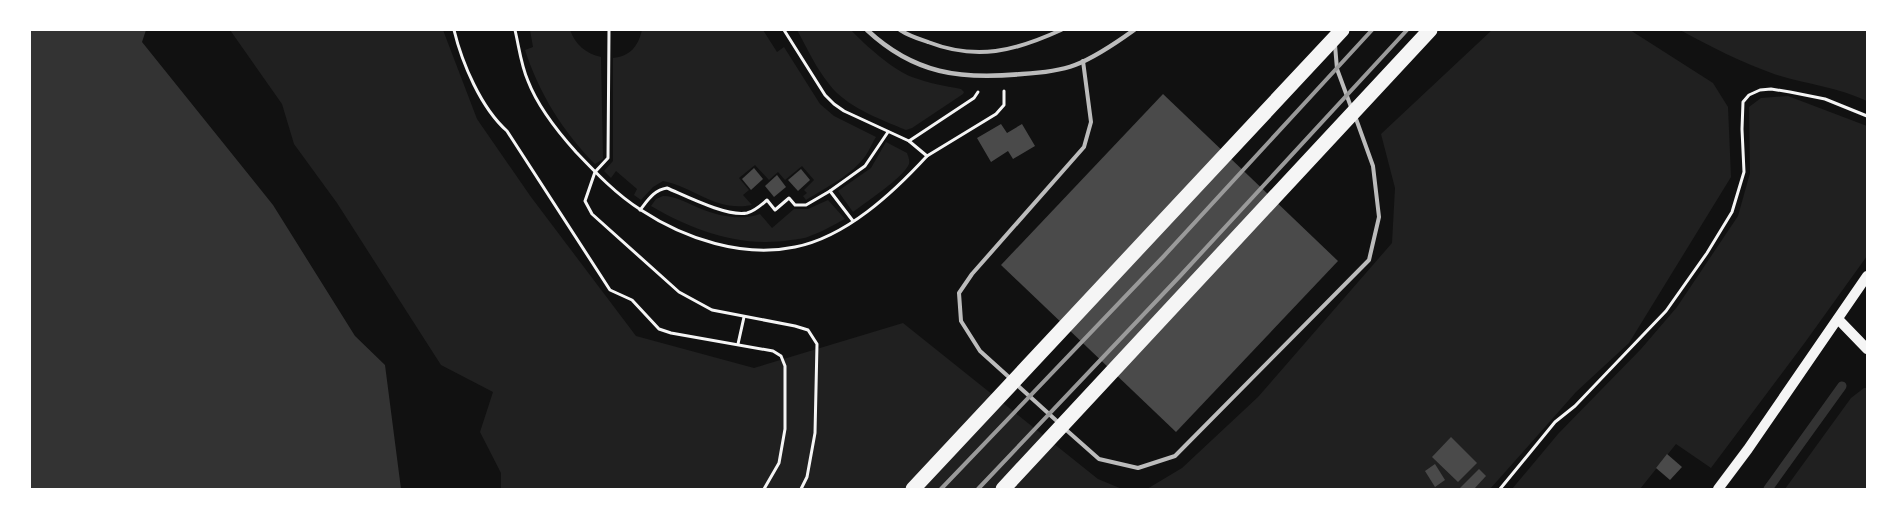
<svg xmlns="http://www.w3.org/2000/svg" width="1897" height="519" font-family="'Alegreya Sans',sans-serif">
<rect width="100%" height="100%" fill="#111"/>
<!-- green -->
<g fill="#202020">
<path d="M230 30H443L477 119 531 197 636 336 754 368 903 323 1098 479 1122 489H501V473L480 432 493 392 441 365 337 203 294 144 282 104Z"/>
<path d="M530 30H570C575 44 586 54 601 57L603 159 595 164C563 132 539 93 525 50L533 47Z"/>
<path d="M642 30H763L777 52 784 47 820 104 834 116 876 137C872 143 870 149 866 155 852 175 827 187 806 200L803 196 807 193 804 190 814 180 802 166 785 180 778 172 769 180 755 165 739 178 749 190 743 195 752 205C716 212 696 188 663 181L653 187 641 200 634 195 637 189 616 171 611 178 604 171 613 161V58C630 56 638 47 642 30Z"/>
<path d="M797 30H851C865 45 893 70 912 77 928 83 945 86 961 89L964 92 963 94 912 128 906 130C880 119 846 107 829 84 816 68 807 48 797 30Z"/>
<path d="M1492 30H1630L1713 83 1728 107 1731 177 1629 343 1576 392 1490 489H1147L1182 468 1258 397 1392 243 1395 188 1381 134Z"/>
<path d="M1680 30H1867V101C1837 87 1805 84 1774 74 1743 63 1709 46 1680 30Z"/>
<path d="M1788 96 1867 126V256L1806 341 1711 468 1676 444 1640 489H1512L1558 434 1641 349 1677 307 1738 216 1750 173 1749 107 1761 98Z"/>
<path d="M886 142 907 153C908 156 910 160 909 164 903 178 866 202 853 212L838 191 871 168Z"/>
<path d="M663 196C676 196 687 203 699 208 718 216 741 221 760 214L772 228 794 209H808L828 200 845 219C833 225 822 232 810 236 804 239 797 239 791 240 741 248 694 231 651 206L656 199Z"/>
<path d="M1864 388H1867V489H1785L1851 398Z"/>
</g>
<!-- water -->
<path fill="#333" d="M30 30H146L142 42 273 205 355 336 385 365 401 489H30Z"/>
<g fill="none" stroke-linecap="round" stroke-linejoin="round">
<!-- stream -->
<path stroke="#333" stroke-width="9" d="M1768 489 1842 386"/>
</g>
<!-- building -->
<g fill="#4a4a4a">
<path d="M1163 94 1338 261 1176 432 1001 265Z"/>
<path d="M1001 124 1007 133 1022 124 1035 146 1013 159 1008 151 991 162 977 138Z"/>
<path d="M754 168 763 179 751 190 742 179Z"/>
<path d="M801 169 810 180 798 191 788 180Z"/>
<path d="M777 175 786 187 774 197 765 186Z"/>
<path d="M1451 437 1477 463 1458 482 1432 457Z"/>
<path d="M1667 454 1682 467 1670 480 1656 468Z"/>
<path d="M1435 464 1445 480 1435 487 1425 471Z"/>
<path d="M1479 469 1486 476 1474 489H1459Z"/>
</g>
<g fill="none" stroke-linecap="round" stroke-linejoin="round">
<!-- path -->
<g stroke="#f5f5f5" stroke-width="3">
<path d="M454 30C462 63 481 108 507 131L610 290 632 300 659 329 671 333 773 351 781 356 785 366V429L779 463 764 489"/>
<path d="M515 30C519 47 521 65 528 81 538 107 558 132 576 152 596 173 617 195 641 210 685 239 743 258 795 247 846 237 893 193 927 156L909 141 844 111 834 104 825 95 784 30"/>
<path d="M609 30 608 158 595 172 585 201 592 214 679 292 712 310 795 326 808 330 817 344 815 433 807 477 801 489"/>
<path d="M909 141 974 98 978 92"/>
<path d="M927 156 996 114 1004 105V91"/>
<path d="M830 191 853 221"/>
<path d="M640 210C648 200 654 190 667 188 686 196 727 217 747 213 755 211 761 205 767 200L775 210 789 198 795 205H806L830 191 865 166 888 132"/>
<path d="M738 344 744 317"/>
<path d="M1500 489 1555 422 1575 406 1666 311 1707 253 1732 212 1744 172 1742 129 1743 102 1749 95 1760 90 1771 89 1790 92 1825 99 1867 116"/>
</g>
<!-- service -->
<g stroke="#bcbcbc" stroke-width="4">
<path d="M900 30C909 36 919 39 928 42 977 61 1015 51 1061 30"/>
<path d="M1335 45 1337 69 1351 107"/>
<path d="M1011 379 980 351 961 321 959 293 972 274 1084 147 1091 122 1083 61"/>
<path d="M1016 384 1059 423"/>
<path d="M1064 428 1099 459 1138 468 1175 456 1369 260 1379 217 1373 166 1355 116"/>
</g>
<!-- pedestrian -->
<path stroke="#bcbcbc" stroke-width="4.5" d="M867 30C914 74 961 80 1022 74 1039 73 1059 71 1075 65 1096 57 1116 43 1134 30"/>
<!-- secondary -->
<g stroke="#f5f5f5" stroke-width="10">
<path d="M1838 319 1867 349"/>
<path d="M1718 489 1748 449 1867 276"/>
</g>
<!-- motorway -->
<g stroke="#f5f5f5" stroke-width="15">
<path d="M913 489 1342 30"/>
<path d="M1003 489 1430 30"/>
</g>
<!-- rail -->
<g stroke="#9a9a9a" stroke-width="4">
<path d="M941 489 1164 256 1372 30"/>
<path d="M978 489 1181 275 1407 30"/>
</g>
</g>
<!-- border -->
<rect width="1897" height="519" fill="none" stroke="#ffffff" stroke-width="62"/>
</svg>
